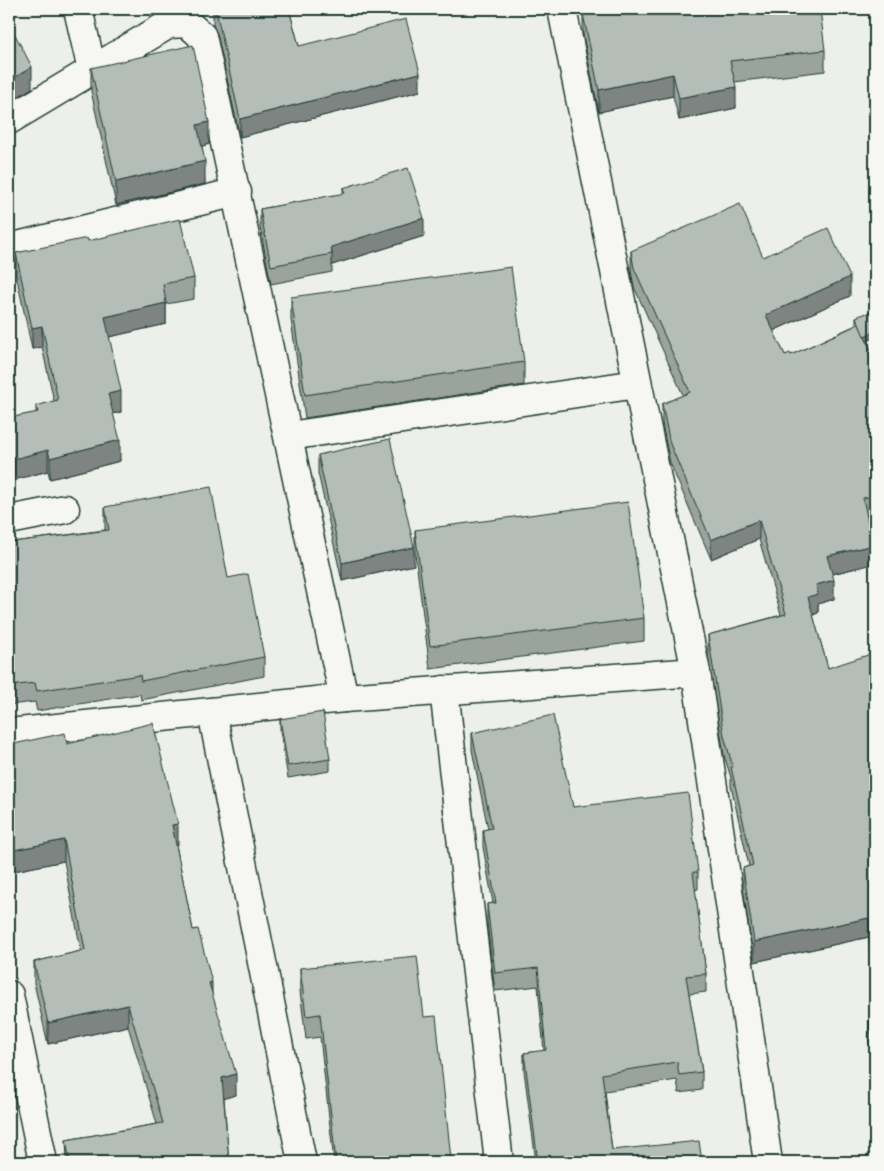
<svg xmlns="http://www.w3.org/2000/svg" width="884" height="1171" font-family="Mynerve,sans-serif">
<rect width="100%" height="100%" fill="#edefea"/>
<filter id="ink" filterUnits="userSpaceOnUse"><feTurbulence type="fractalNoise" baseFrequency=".02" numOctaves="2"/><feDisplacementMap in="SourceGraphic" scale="10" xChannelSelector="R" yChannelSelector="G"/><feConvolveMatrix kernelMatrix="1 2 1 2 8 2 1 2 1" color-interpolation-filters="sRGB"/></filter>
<g filter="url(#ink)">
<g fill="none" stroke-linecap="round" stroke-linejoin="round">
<defs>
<g id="minor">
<path d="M78 9 92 70"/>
<path d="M562 9 696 672 768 1162"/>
<path d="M9 120 169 24 187 23 202 36 344 698"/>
<path d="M9 248 237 192"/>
<path d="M289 436 637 384"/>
<path d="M9 520 65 509"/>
<path d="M444 690 499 1162"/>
<path d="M212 712 302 1162"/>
<path d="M9 733 344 698 696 672"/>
<path d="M9 995 43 1162"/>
</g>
</defs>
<!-- minor casing -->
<use href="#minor" stroke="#1f3d34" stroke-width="31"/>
<!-- minor -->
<use href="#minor" stroke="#f6f6f2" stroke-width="28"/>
</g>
<!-- wall -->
<g fill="#9ba39e" stroke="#1f3d34">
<path d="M213 9H289L299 46 420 91 240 137 217 33 213 25Z"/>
<path d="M583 14 825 50V71L734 82 736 108 679 120 673 96 599 112 583 35Z"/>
<path d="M91 68 209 144 202 146 205 184 116 205 91 91Z"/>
<path d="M343 188 424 236 332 265V272L271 284 260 227V209L343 194Z"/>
<path d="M88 241 194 278V299L166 304V324L109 337 121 412 113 414 120 461 50 479 48 471 10 481V485H9V418L36 413V406L54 401 42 347 32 349 16 274V253Z"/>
<path d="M631 251 763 257 850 296 773 331 785 355H791L856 325V317L875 359V515L867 516 873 564 832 574 834 599 818 604V613L813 615 828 668 875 657V1072L869 1040V1021H872L869 937 754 962 743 887V868L749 866 731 786V778L724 755 708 654V635L781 615 759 539 711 559 670 463 662 423V404L683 395 634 287 631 270Z"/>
<path d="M291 297 524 362V385L305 418 291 320Z"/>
<path d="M318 455 414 565 342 581 318 473Z"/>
<path d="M105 507 228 578 264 657V676L141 700 140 694 37 711 35 702 9 705V528L12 542 105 530Z"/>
<path d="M415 530 644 618V641L430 669 415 553Z"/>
<path d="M280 719 330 759V771L288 778 280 731Z"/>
<path d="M472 733 573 807 698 872V889L695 890 706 974V992L689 994 702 1072V1090L679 1093 677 1080 605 1091 612 1150 702 1162H536L524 1071V1053L544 1051 538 986 495 991 487 922V904L493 903 483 847V830L488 829 472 750Z"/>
<path d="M67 744 178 845H176L193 930 212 996 236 1095 224 1098 229 1162H67L66 1140 157 1124 128 1026 48 1044 34 983V962L81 951 64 861 9 872Z"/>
<path d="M300 968 424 1017 451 1162H334L320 1037 306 1039 300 991Z"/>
</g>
<!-- shaded-wall -->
<g fill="#7e8481" stroke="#1f3d34">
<path d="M11 9H13V30L9 31V10Z"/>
<path d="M32 67V88L9 102V81Z"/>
<path d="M420 73V91L240 137V119Z"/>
<path d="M673 74V96L599 112V90Z"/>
<path d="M736 87V108L679 120V98Z"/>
<path d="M209 122V144L197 148V125Z"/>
<path d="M205 161V184L116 205V182Z"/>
<path d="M424 218V236L332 265V254L331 247Z"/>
<path d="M850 277V296L766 334V315Z"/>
<path d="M166 303V324L105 338V317Z"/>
<path d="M42 326V347L32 349V328Z"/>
<path d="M875 332V338L863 342V336Z"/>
<path d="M875 378V397L870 381Z"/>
<path d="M121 391V412L108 415V394Z"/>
<path d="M120 440V461L50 479V458Z"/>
<path d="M48 450V471L10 481V460Z"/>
<path d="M759 520V539L711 559V540Z"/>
<path d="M873 545V564L827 575V556Z"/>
<path d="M414 547V565L342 581V563Z"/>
<path d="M834 580V599L818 604V613L808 616V597L816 585Z"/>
<path d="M178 824V845L172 846V825Z"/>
<path d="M64 840V861L9 872V851Z"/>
<path d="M869 918V937L754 962V942Z"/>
<path d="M212 982V1003L209 983Z"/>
<path d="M128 1005V1026L48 1044V1023Z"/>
<path d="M236 1074V1095L222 1099V1078Z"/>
</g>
<!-- building -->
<g fill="#b4bdb8" stroke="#1f3d34">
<path d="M214 9H289L299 46 406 19 420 73 240 119 217 15Z"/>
<path d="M605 9H820L825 50 730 61 736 87 679 98 673 74 599 90 583 14Z"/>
<path d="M9 23 32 67 9 81Z"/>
<path d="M193 45 209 122 197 125 205 161 116 182 91 68Z"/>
<path d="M408 168 424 218 331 247 332 254 271 266 260 209 345 193 343 188Z"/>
<path d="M740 204 763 257 828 228 850 277 766 315 785 355 790 353 791 355 859 324 875 359V378L870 381 875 394V496L863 498 873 545 827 556 834 580 816 585 818 594 808 597 828 668 874 653 875 657V1053L869 1021 873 1020 869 918 754 942 743 868 753 865 731 767H733L724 736 708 635 786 614 759 520 711 540 670 444 662 404 690 392 634 268 631 251Z"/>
<path d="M180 219 194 278 163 284 166 303 105 317 121 391 108 394 120 440 50 458 48 450 10 460V464L9 465V418L38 412 36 406 58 400 42 326 32 328 16 253 87 238 88 241Z"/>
<path d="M511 267 524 362 305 395 291 297Z"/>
<path d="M875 310V332L864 336 856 317Z"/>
<path d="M390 439 414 547 342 563 318 455Z"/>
<path d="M211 487 228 578 248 574 264 657 141 681 140 675 37 691 35 683 9 686V528H11L12 542 109 530 105 507Z"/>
<path d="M628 502 644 618 430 646 415 530Z"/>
<path d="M323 712 330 759 288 766 280 719Z"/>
<path d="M553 715 573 807 688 793 698 872H693L706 974 686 976 702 1072 679 1075 677 1062 602 1074 612 1150 699 1141 702 1162H538L524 1053 546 1050 538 968 495 973 487 904 496 903 483 830 492 828 472 733Z"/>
<path d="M153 723 178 824 172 825 193 930 198 929 212 982 209 983 236 1074 222 1078 229 1162H70L66 1140 163 1123 128 1005 48 1023 34 962 85 950 64 840 9 851V745L65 733 67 744Z"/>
<path d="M417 956 424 1017 436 1016 451 1159 419 1162H336L320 1014 306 1016 300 968Z"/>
</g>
</g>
<!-- margin -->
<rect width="884" height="1171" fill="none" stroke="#f6f6f2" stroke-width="30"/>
<rect x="15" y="15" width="854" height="1141" fill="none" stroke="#1f3d34" stroke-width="2" filter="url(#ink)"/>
</svg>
